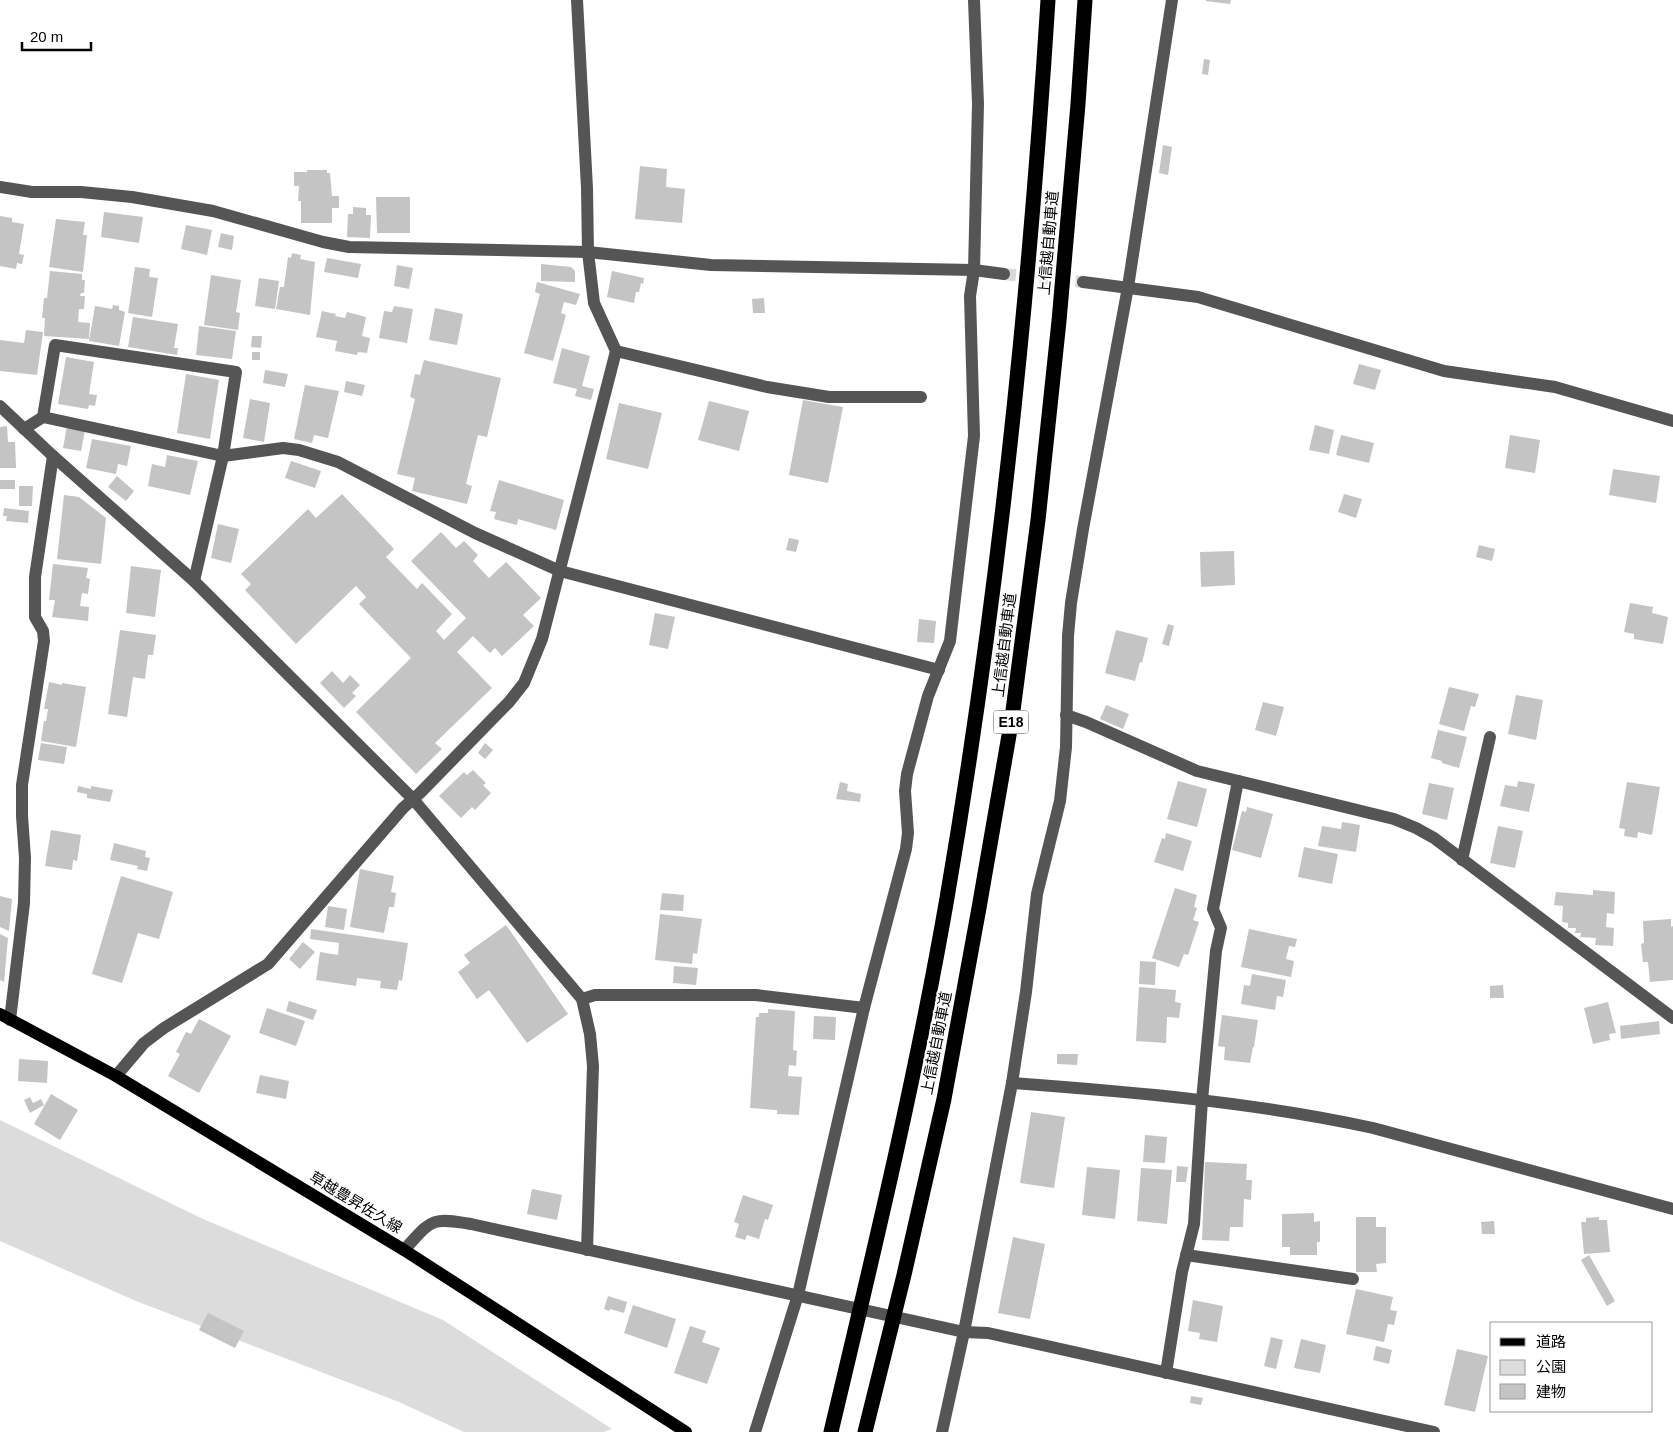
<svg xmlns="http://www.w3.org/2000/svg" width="1673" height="1432" font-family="Arial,'Noto Sans JP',sans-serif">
<rect width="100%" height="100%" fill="#fff"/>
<!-- green -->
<path fill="#dcdcdc" d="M0 1120 203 1219 443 1320 612 1429 604 1432H464L399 1402 136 1301 0 1241Z"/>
<!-- building -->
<g fill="#c4c4c4">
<path d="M1206 0H1231L1230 4 1206 1Z"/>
<path d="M1204 59 1210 60 1208 75 1202 74Z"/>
<path d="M1163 145 1172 147 1168 175 1159 173Z"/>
<path d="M640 166 667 169 666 187 685 189 682 223 635 219Z"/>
<path d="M307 170H327V173H330L332 196H339V208H332V223H301V201H298L299 186H294V172H307Z"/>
<path d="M376 197H410V233H377Z"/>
<path d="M353 207 366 208V215H371L370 238 347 237 348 214H353Z"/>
<path d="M104 212 143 217 139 243 101 237Z"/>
<path d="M0 216 12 218V222L24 224 19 254 24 255 22 264 17 263 16 269 0 266Z"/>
<path d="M56 219 85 222 83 235H87L83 272 49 267Z"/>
<path d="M186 225 212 230 207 255 181 249Z"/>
<path d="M221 233 234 236 232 250 218 247Z"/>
<path d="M292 253 301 255 300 259 315 262 310 315 276 309 280 287H284L288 257 291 258Z"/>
<path d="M327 258 361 264 358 278 324 272Z"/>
<path d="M541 264 571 267 575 271V282L541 281Z"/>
<path d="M397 265 413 268 409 289 394 286Z"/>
<path d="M135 267 150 269 149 277 158 278 152 317 128 313Z"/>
<path d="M50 271 82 274V280H85L84 293H81L80 296H85L84 309H79L78 322 90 323 89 339 44 336 45 318H42L44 298H47Z"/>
<path d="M612 271 644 278 643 284 641 283 639 292H636L634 303 607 297Z"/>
<path d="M211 275 241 280 236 312 240 313 238 330 204 325Z"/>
<path d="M259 278 279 281 275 309 255 306Z"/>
<path d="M537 282 580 294 576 305 564 302 561 313 566 315 553 361 524 353 540 294 535 292Z"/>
<path d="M764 298 765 313H753L752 299Z"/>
<path d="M113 305 119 306V310L125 312 119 346 89 341 95 306 112 309Z"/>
<path d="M394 306 413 309 407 343 379 338 384 311 392 312Z"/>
<path d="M435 308 463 314 457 345 429 340Z"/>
<path d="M322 311 336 314 335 316 345 318 347 312 366 317 362 336 370 338 367 353 358 352 357 355 335 351 337 341 316 337Z"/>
<path d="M133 317 178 324 174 348H178L177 355 128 347Z"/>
<path d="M199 326 236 331 232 359 196 355Z"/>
<path d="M26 330 43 332 37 375 0 371V340L24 343Z"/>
<path d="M252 336H262L261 348 251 347Z"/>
<path d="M562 348 590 356 582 386 594 389 591 400 575 396 577 389 553 383Z"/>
<rect x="252" y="352" width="8" height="8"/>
<path d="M66 357 94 362 89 394 97 395 95 406 89 405 88 409 58 404Z"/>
<path d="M424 360 501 378 487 437 478 435 466 484 472 486 467 504 412 491 415 478 397 474 415 399 410 397 415 374 420 375Z"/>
<path d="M1359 364 1381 370 1375 390 1353 384Z"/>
<path d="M265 370 288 374 285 387 263 383Z"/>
<path d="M186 374 219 380 210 439 177 433Z"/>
<path d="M346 381 365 385 362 396 344 392Z"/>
<path d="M305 385 339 391 328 438 314 435 312 443 294 439Z"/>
<path d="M250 399 270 403 264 442 243 438Z"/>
<path d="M803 400 843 407 828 483 789 475Z"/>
<path d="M709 401 749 411 739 451 698 440Z"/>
<path d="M619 403 662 413 648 469 606 459Z"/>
<path d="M1315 425 1334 430 1329 454 1309 450Z"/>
<path d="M7 426 8 442H15L16 468H0V427Z"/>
<path d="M67 426 85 430 81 451 63 448Z"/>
<path d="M1341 435 1374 443 1369 463 1336 455Z"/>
<path d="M1510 435 1540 440 1535 473 1505 468Z"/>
<path d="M92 439 131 446 127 466 118 464 116 474 86 468Z"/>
<path d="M167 455 198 461 190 495 148 486 152 464 165 467Z"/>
<path d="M291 461 321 471 315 488 285 478Z"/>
<path d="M1613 469 1660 476 1656 503 1609 495Z"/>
<path d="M117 476 134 491 126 501 108 487Z"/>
<rect x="0" y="480" width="15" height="9"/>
<path d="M499 480 564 500 556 530 518 519 517 525 494 519 496 512 490 511Z"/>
<path d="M19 486H33L32 506H19Z"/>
<path d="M342 494 394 549 386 557 417 589 422 583 452 614 436 631 444 640 466 618 411 561 441 532 456 548 464 541 478 555 473 561 489 578 506 562 541 598 523 615 534 626 502 656 495 648 490 653 473 636 457 652 492 688 435 743 442 749 416 774 356 712 411 658 359 604 366 597 356 586 296 644 245 590 251 584 241 574 308 509 316 518Z"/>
<path d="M1344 494 1362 499 1356 518 1338 512Z"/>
<path d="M64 495 79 497 106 518 101 564 57 559Z"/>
<path d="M4 508 29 511 28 523 6 521 7 516H3Z"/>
<path d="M218 524 239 529 231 563 211 558Z"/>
<path d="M789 538 799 540 796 552 786 550Z"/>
<path d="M1479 545 1495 549 1492 561 1476 557Z"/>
<path d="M1234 551 1235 585 1201 587 1200 552Z"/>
<path d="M53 564 88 568 86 578 90 579 88 594 82 593 80 606 89 607 88 621 52 617 55 600H49Z"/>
<path d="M131 566 161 570 155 617 126 613Z"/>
<path d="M1630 603 1653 607 1652 613 1668 617 1663 644 1634 639V634L1624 632Z"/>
<path d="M655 613 675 617 668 649 649 645Z"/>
<path d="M919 619 936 621 934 643 917 642Z"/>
<path d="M1168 624 1174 626 1169 646 1162 644Z"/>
<path d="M120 630 156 635 153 655H148L145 679 133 677 127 717 108 714Z"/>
<path d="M1116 630 1148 638 1142 663 1140 662 1135 681 1105 673Z"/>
<path d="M332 671 343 683 350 675 360 685 352 693 356 696 344 708 320 683Z"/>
<path d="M49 682 62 685V683L86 687 76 747 41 741 44 721H46L48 709H44Z"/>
<path d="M1449 687 1479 694 1475 707 1471 706 1464 731 1439 724Z"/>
<path d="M1516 695 1543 700 1536 740 1508 734Z"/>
<path d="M1263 702 1284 707 1276 736 1255 730Z"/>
<path d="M1106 705 1129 714 1123 729 1100 719Z"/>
<path d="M1438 730 1467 737 1459 768 1442 763V761L1431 758Z"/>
<path d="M41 743 67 747 64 764 38 760Z"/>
<path d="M485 743 493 750 485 759 478 753Z"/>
<path d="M473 770 486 783 483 785 491 793 475 810 472 807 461 818 439 796 464 772 467 775Z"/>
<path d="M1178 781 1207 789 1197 827 1167 819Z"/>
<path d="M1518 781 1535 784 1529 812 1500 806 1505 785 1517 787Z"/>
<path d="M840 782 848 784 847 791 861 794 860 802 836 799Z"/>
<path d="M1627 782 1660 787 1652 835 1638 832 1637 838 1624 836 1625 829 1619 828Z"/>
<path d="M1429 783 1454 788 1447 820 1422 814Z"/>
<path d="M78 786 91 789V786L113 790 110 802 87 798V794L77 792Z"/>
<path d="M1247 807 1273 814 1261 858 1232 850 1242 811 1246 812Z"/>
<path d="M1342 822 1360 825 1356 852 1318 846 1322 826 1341 829Z"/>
<path d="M1498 826 1523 831 1515 868 1490 863Z"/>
<path d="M51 830 81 835 77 861 73 860 72 870 45 866Z"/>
<path d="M1166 833 1192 841 1183 871 1154 862 1162 838 1165 839Z"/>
<path d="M114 843 146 851 145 857 150 858 147 871 137 869 138 866 110 860Z"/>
<path d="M1304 847 1338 854 1332 884 1298 877Z"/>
<path d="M360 869 394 876 391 892 396 893 394 907H389L384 933 350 927Z"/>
<path d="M121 876 173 892 159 939 138 933 122 983 92 974Z"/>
<path d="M1175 888 1197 895 1194 907 1197 908 1193 920 1199 922 1188 955 1184 954 1179 967 1152 958Z"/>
<path d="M1593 890 1615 892 1614 914 1607 913 1606 927 1614 928 1613 946 1595 945 1596 938 1580 937 1581 933H1575L1576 928H1568V923L1562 922 1563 906 1554 905 1556 892 1593 895Z"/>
<path d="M662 893 684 895 683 911 660 910Z"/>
<path d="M0 896 12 899 9 931 0 927Z"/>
<path d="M328 906 347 909 344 930 325 927Z"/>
<path d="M660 914 702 919 697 954 693 953 692 964 655 960Z"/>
<path d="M1671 919V927L1673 926V980L1650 982 1648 962H1643L1641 944 1644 943 1643 921Z"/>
<path d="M506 925 568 1014 527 1043 489 990 477 999 458 972 470 963 464 955Z"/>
<path d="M311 929 408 943 402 981 399 980 397 990 380 988 381 981 357 978 356 986 316 980 320 952 338 955 339 943 310 939Z"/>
<path d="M1249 929 1297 939 1295 947 1289 946 1286 959 1294 961 1291 977 1241 967Z"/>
<path d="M0 934 8 938 4 982 0 980Z"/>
<path d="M303 942 315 952 300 969 289 959Z"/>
<path d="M1140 961 1156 962 1155 985 1139 984Z"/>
<path d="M674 966 698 968 696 985 673 983Z"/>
<path d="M1252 974 1286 980 1283 997 1277 996 1275 1010 1241 1004 1244 985 1250 986Z"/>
<path d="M1503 985 1504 998H1490V986Z"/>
<path d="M1139 987 1176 990 1175 1002 1181 1003 1179 1018 1167 1017 1166 1043 1136 1041Z"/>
<path d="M289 1001 317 1010 313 1020 286 1011Z"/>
<path d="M1608 1002 1616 1033 1609 1034 1610 1040 1593 1044 1584 1008Z"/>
<path d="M267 1008 305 1021 296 1046 259 1033Z"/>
<path d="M768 1009 795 1011 793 1050 797 1051 796 1066 789 1065 788 1076 802 1077 799 1115 777 1114V1110L750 1108 756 1017H759V1013H768Z"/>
<path d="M1222 1015 1258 1020 1254 1047H1253L1250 1063 1224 1060 1225 1047 1218 1046Z"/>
<path d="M814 1016 836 1017 835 1040 813 1039Z"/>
<path d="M199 1019 231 1036 199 1093 168 1076 180 1054 176 1052 186 1032 191 1034Z"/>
<path d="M1659 1021 1660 1034 1621 1039 1620 1026Z"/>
<path d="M1057 1054H1078L1077 1065 1057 1064Z"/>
<path d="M19 1059 48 1061 47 1083 18 1081Z"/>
<path d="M260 1075 289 1081 286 1099 256 1093Z"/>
<path d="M51 1094 78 1110 60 1140 34 1124Z"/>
<path d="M30 1097 33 1103 41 1099 44 1105 30 1113 24 1100Z"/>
<path d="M1031 1112 1065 1117 1054 1188 1020 1183Z"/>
<path d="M1145 1135 1167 1137 1165 1163 1143 1162Z"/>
<path d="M1205 1162 1247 1164 1246 1180H1252L1251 1200 1244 1199 1243 1227H1230L1229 1241 1202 1240Z"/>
<path d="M1177 1166 1188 1167 1186 1182H1176Z"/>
<path d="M1087 1167 1120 1170 1115 1219 1082 1215Z"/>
<path d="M1141 1168 1172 1170 1167 1224 1137 1221Z"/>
<path d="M532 1189 562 1195 557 1220 527 1214Z"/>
<path d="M743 1195 773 1205 768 1220 765 1219 759 1239 747 1235 745 1240 735 1237 739 1224 734 1222Z"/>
<path d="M1314 1213V1222L1320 1221V1242H1317V1255H1290V1247H1282V1214Z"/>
<path d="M1356 1217H1376V1227H1386V1263L1376 1264 1377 1272H1356Z"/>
<path d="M1599 1217V1220H1607L1610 1252 1584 1254 1581 1222H1586V1218Z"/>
<path d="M1494 1221 1495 1234H1482L1481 1222Z"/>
<path d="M1013 1237 1045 1244 1030 1319 998 1313Z"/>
<path d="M1589 1255 1615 1301 1607 1306 1581 1260Z"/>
<path d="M1356 1289 1393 1297 1390 1310 1397 1311 1394 1325 1388 1324 1384 1342 1346 1334Z"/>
<path d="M608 1296 627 1302 624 1313 610 1309 609 1311 604 1309Z"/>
<path d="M1193 1300 1223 1306 1217 1342 1199 1339 1200 1333 1188 1331Z"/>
<path d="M633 1305 676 1319 667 1348 624 1333Z"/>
<path d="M208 1313 244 1331 235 1348 199 1330Z"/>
<path d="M690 1326 706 1331 702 1342 720 1348 707 1384 674 1373Z"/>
<path d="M1271 1337 1283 1340 1276 1369 1264 1366Z"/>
<path d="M1301 1339 1326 1345 1320 1373 1294 1368Z"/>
<path d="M1376 1346 1392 1350 1389 1364 1373 1360Z"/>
<path d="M1457 1349 1488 1356 1475 1412 1444 1405Z"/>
<path d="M1191 1396 1203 1398 1201 1405 1190 1403Z"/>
</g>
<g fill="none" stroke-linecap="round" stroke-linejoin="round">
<!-- minor-tunnel -->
<path stroke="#d9d9d9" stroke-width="12" stroke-dasharray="12 6" stroke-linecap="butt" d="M1004 274 1083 282"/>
<!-- minor -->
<g stroke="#555" stroke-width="12">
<path d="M0 187 32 192H81L132 197 213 211 323 242 349 247 588 252 711 265 974 270 1004 274"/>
<path d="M1083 282 1198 297 1444 371 1555 387 1673 421"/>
<path d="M616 351 767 387 829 397H921"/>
<path d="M0 406 53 456 194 581 413 799 582 999 590 1034 593 1066 587 1250"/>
<path d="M43 417 223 456 283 448 299 450 338 462 475 533 560 571 939 670"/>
<path d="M24 429 43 417 55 345 236 372 223 456 194 581"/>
<path d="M1066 715 1086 722 1197 771 1394 819 1416 828 1434 838 1673 1018"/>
<path d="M1462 860 1490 737"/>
<path d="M582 999 595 995H756L864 1008"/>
<path d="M10 1020 24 903 25 858 22 816V785L44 641 43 631 35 617V577L53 456"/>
<path d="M116 1076 144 1043 164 1028 268 964 403 808 420 793 509 702 524 683 542 639 616 351 594 303 588 252 587 188 577 0"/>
<path d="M1012 1083C1133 1092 1254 1102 1373 1128L1673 1209"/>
<path d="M404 1250C432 1220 429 1217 471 1224L964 1332 988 1333 1434 1432"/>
<path d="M1186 1255 1353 1279"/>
<path d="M1166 1373 1182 1272 1194 1224 1202 1100 1216 951 1221 928 1213 909 1238 781"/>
<path d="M755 1432 798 1295 864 1008 906 849 908 833 905 791 907 774 928 696 950 641 974 436 970 296 974 270 978 104 974 0"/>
<path d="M942 1432 964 1332 1012 1083 1026 992 1037 894 1060 801 1066 747 1068 636 1071 603 1083 529 1128 287 1172 0"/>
</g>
<!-- major -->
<path stroke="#000" stroke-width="12" d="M0 1014 116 1076 404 1250 686 1432"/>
<!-- highway -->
<g stroke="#000" stroke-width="15">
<path d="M831 1432C873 1255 916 1077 947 898 998 601 1029 301 1048 0"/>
<path d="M865 1432 904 1275 944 1099 979 908 1012 718 1038 520 1059 321 1078 104 1085 0"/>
</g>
</g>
<g text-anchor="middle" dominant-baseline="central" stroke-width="4" stroke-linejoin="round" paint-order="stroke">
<!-- shield labels -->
<rect fill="#fff" stroke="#4c4c4c" stroke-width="1" x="993.5" y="710.5" width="35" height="23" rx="4"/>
<g font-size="14" font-weight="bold" fill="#000">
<text x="1011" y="722">E18</text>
</g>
<!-- street labels -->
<g font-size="15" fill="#000" stroke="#fff">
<text transform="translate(1048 243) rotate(-85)">上信越自動車道</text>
<text transform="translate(1004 645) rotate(-83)">上信越自動車道</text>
<text transform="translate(936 1043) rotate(-79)">上信越自動車道</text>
<text transform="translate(356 1202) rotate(31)">草越豊昇佐久線</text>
</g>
</g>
<!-- legend -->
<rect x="1490" y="1322" width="162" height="90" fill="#ffffff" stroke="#999999"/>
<rect x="1500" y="1338" width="25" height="8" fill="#000000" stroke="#999999"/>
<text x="1536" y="1347" font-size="15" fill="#000000">道路</text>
<rect x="1500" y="1360" width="25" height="15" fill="#dcdcdc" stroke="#999999"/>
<text x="1536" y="1372" font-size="15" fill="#000000">公園</text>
<rect x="1500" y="1384" width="25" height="15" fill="#c4c4c4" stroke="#999999"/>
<text x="1536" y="1397" font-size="15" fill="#000000">建物</text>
<!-- scale -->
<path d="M22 42v8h69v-8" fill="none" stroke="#000000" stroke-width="2.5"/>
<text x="30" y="42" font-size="15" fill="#000000" stroke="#ffffff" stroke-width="4" paint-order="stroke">20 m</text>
</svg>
